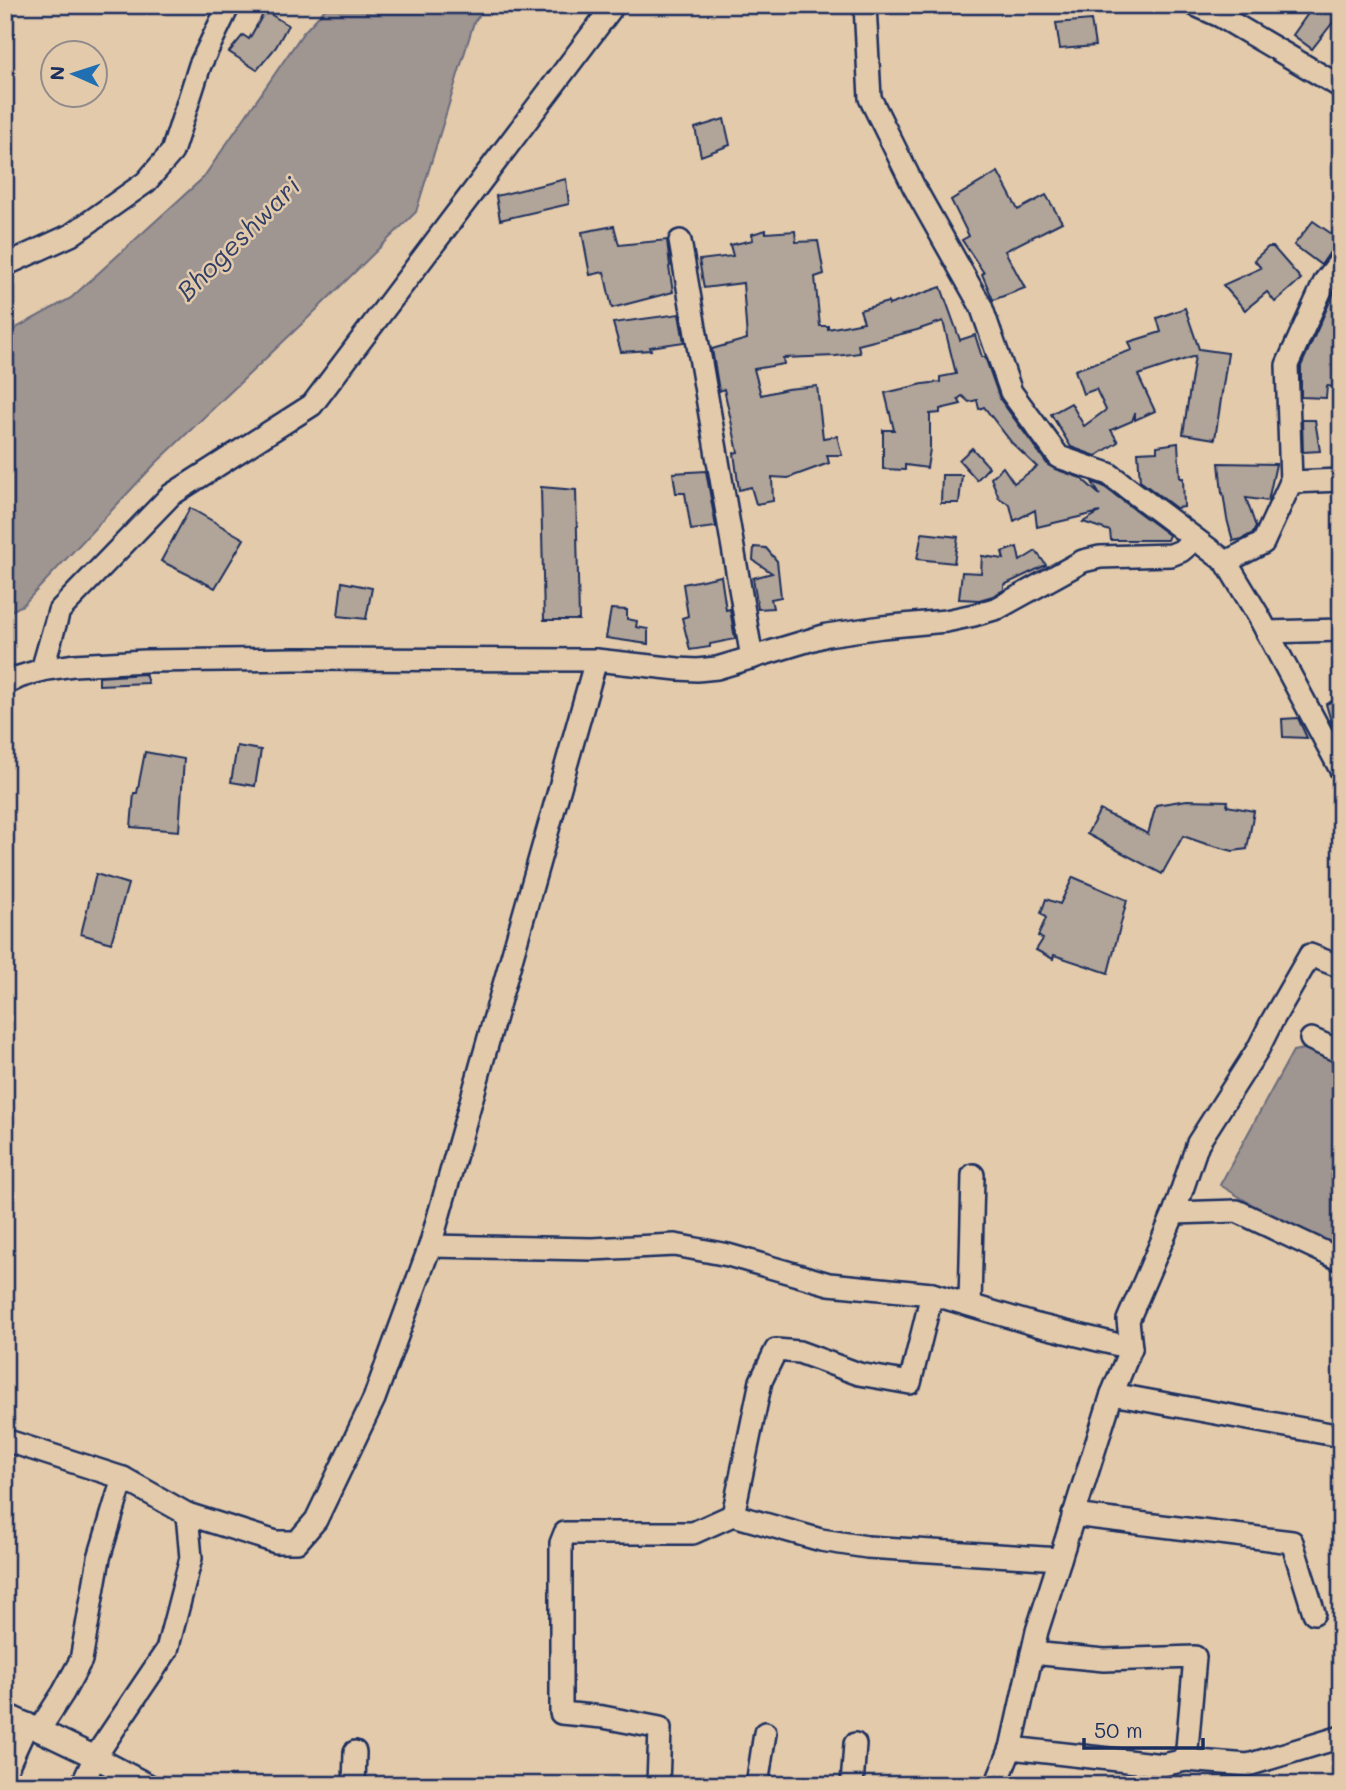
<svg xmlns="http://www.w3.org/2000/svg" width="1346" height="1790" font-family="Mali,sans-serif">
<rect width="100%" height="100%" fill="#e3caab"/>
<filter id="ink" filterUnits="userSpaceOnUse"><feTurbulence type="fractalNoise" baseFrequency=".0143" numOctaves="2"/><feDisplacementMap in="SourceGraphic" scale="14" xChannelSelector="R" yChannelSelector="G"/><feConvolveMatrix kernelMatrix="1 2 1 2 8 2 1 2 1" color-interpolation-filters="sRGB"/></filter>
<g filter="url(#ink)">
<!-- water -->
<g fill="#9f9591" stroke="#6a6c7d" stroke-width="2">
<path d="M329 5H488L474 22 416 212 309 317 155 464 23 605 5 614V334L71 298 203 178 303 33Z"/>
<path d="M1315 1047 1341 1059V1253L1297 1232 1220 1185 1293 1051Z"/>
</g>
<!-- building -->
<g fill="#b1a498" stroke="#1b2f5e" stroke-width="2">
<path d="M1314 5H1341V12L1312 49 1293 35Z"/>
<path d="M265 11 288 25 276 47 257 70 229 52 243 35 249 39Z"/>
<path d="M1091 20 1095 46 1060 49 1056 23Z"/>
<path d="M724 119 730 145 701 156 695 128Z"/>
<path d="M998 172 1018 210 1046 195 1062 222 1005 251 1025 288 993 300 982 274 984 273 962 240 969 236 951 200Z"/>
<path d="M566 179 569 204 500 220 496 196Z"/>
<path d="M1313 221 1339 239 1321 265 1294 245Z"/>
<path d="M614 226 619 245 667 240 670 266 669 267 673 292 612 308 604 272 590 275 582 232Z"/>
<path d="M766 230V233L795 231 796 242 818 241 824 274 815 277 820 326H828V329L864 322 860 310 888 302 889 305 941 287 960 340 975 335 982 357H985L1000 399 1048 465 1055 469 1081 478 1100 495 1092 482 1103 486 1169 535 1167 540H1111L1110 531 1083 522 1100 512 1037 527 1035 510 1014 521 1010 505 999 498 991 478 1003 467 1014 483 1037 467 1012 443 984 407 979 409 977 400 969 402 962 396 958 399 961 404 940 409V413L930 414V449L927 468 905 465V470L883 469V430H894L885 393 923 384 940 382V377L956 374 943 321 917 330 858 345 860 353 836 356 783 358 784 364 754 369 761 395 787 389 817 386 823 438 837 436 842 455H827L829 463 788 478 772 477 773 501 756 504 751 487 739 490 734 453 738 452 724 389 719 391 712 349 747 339 743 283 704 288 699 260 733 256 730 245 753 240 752 234Z"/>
<path d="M1268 247H1273L1301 279 1275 302 1267 292 1245 310 1223 285 1261 268 1254 260Z"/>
<path d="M1341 282V388L1327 386 1326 398 1301 397V366L1336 288Z"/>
<path d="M1185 308 1199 349 1228 353 1215 439 1183 434 1195 356 1138 375 1155 411 1135 420V413L1132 421 1111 430 1118 442 1096 456 1071 447 1051 414 1071 403 1084 426 1106 410 1096 389 1083 394 1075 370 1132 350 1129 342 1161 332 1157 318Z"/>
<path d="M679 314 684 342 650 347 651 350 621 352 613 323Z"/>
<path d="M1302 420H1315L1320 451 1303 452Z"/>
<path d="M1178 443 1180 478H1183L1184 507 1176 508 1140 481 1138 452 1157 451V446Z"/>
<path d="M972 448 989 467 977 480 959 460Z"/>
<path d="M1219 463 1276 464 1268 501 1246 498 1256 527 1253 533 1242 539 1233 541 1227 519 1223 493H1222Z"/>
<path d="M706 471 716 527 691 530 685 493H676L673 473Z"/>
<path d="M942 475H962L959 503H941Z"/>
<path d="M541 487 576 490 579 620H544Z"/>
<path d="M190 508 244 539 215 588 161 561Z"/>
<path d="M922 533 958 537 954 563 917 559Z"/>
<path d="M754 547 766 548 777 561 781 597 771 599 773 608 758 609 753 578 772 573 753 560Z"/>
<path d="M1017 547 1020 561 1036 551 1046 565 1004 585V590L993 596 979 600 959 599 962 572 981 573 982 556 1004 559 1002 552Z"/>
<path d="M721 576 726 610 730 609 735 639 710 644V647L690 650 682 618 688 616 683 584Z"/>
<path d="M342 582 372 588 366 619 338 616Z"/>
<path d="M611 609 627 610V619L637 621 636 627 648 629V644L606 638Z"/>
<path d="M145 674 148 683 99 685V677Z"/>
<path d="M1341 697V742L1333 728 1326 704Z"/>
<path d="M1298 718 1307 738 1283 737 1282 719Z"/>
<path d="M237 746 261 750 255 786 231 782Z"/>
<path d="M145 752 184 759 179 831 131 827 134 793H137Z"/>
<path d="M1187 800 1228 801 1227 806 1254 811 1247 849 1233 851 1206 844 1183 836 1162 874 1087 834 1100 810 1148 834 1156 805Z"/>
<path d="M96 874 128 884 111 943 81 934Z"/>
<path d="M1073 877 1127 900 1108 973 1054 955 1053 959 1036 950 1043 939 1038 936 1046 918 1041 913 1046 899 1060 904Z"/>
</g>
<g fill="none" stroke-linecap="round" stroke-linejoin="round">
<defs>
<g id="minor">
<path d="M865 5 870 98 914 187 981 306 1011 392 1059 457 1109 474 1226 562 1258 615 1341 770"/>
<path d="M1195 5 1220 16 1341 87"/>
<path d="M680 241 752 658"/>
<path d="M5 265 71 235 146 182 172 152 200 65 229 5"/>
<path d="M1291 482 1287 365 1325 281 1341 260"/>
<path d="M1226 562 1263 543 1291 482 1341 480"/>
<path d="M1267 632 1341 630"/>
<path d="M42 670 59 611 171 495 312 405 614 5"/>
<path d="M5 684 19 677 42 670 74 665 145 661 295 659 596 660 678 669 697 670 717 668 827 635 882 627 946 621 974 615 998 608 1083 561 1100 557 1171 555 1181 551 1195 539"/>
<path d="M1311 1039 1341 1052"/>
<path d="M1174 1213 1237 1211 1341 1260"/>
<path d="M430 1246 592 1249 675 1245 728 1255 829 1284 932 1294 1037 1325 1131 1348"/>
<path d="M970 1304 973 1175"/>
<path d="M1112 1394 1341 1436"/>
<path d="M5 1440 123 1478 187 1514 191 1558 167 1650 95 1757 82 1785"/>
<path d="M187 1514 276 1542H297L316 1520 374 1399 430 1246 596 660"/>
<path d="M733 1515 761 1381 776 1350 799 1352 859 1374 910 1383 932 1294"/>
<path d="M1073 1515 1292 1542 1314 1613"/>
<path d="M1032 1653 1104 1660 1195 1657 1186 1760 1248 1765 1341 1737"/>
<path d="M5 1714 95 1757 148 1785"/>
<path d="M39 1730 63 1693 81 1660 99 1558 123 1478"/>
<path d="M1011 1748 1163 1765 1186 1760"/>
<path d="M5 1772 27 1724"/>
<path d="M354 1785 355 1752"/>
<path d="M658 1785 660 1728 603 1717 561 1713V1543L565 1533H693L733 1515 821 1540 867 1547 1060 1559"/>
<path d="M757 1785 765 1733"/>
<path d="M852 1785 855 1744"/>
<path d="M996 1785 1011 1748 1037 1631 1060 1559 1112 1394 1131 1348 1128 1320 1174 1213 1198 1143 1258 1049 1272 1021 1310 955 1341 967"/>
</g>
</defs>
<!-- minor casing -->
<use href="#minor" stroke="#1b2f5e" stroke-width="26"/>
<!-- minor -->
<use href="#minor" stroke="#e3caab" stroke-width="21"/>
</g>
</g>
<g text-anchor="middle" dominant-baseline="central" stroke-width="5" stroke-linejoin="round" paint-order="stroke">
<!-- water labels -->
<g font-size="26" font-style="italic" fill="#2f3e66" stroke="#e3caab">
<text transform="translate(238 238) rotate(-45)">Bhogeshwari</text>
</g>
</g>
<!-- margin -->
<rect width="1346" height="1790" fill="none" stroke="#e3caab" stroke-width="28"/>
<rect x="14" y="14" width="1318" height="1762" fill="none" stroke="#1b2f5e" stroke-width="2.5" filter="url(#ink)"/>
<!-- north arrow -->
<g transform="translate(74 74) rotate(273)"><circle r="33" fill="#e3caab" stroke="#938c8c" stroke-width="2"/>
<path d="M0-5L12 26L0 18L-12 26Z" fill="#1f6fb2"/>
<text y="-10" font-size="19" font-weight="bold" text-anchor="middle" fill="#1b2f5e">N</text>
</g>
<!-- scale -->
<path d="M1084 1738v10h119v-10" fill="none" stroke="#1b2f5e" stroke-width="3.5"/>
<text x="1094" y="1738" font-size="21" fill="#1b2f5e" stroke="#e3caab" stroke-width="5" paint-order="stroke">50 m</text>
</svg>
